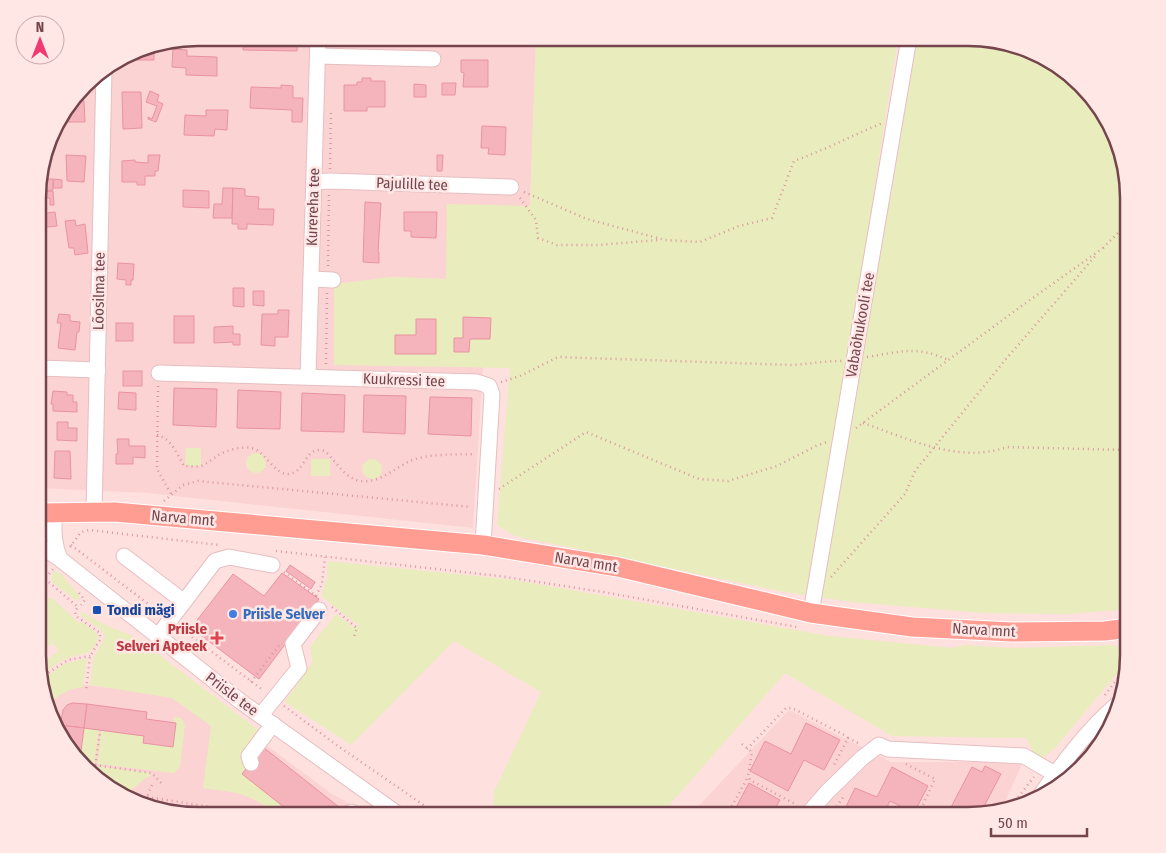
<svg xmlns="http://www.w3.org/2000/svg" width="1166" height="853" font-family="'Fira Sans Condensed',sans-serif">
<rect width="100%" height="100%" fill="#fee0de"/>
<!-- residential -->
<g fill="#fbd3d2">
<path d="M198 38H536L530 206 446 279 391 277 483 367 473 528 147 493 39 488V177L59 118 93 77 146 46Z"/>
<path d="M40 679 180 697 249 732 332 794 370 815H188L137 803 100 782 59 735Z"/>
<path d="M789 710 891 762H1023L1002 808 968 815H690Z"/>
</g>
<!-- green -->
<g fill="#e9ecbc">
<path d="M536 38H898L873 196 891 198 917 38H978L1029 50 1066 71 1112 127 1128 188V609L1069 614 983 613 852 602 784 592 515 536 497 525 510 368 334 365V284L391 277 446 279 447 204 530 206Z"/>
<path d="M186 448H201V466L185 465Z"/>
<circle cx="256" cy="463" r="10"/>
<rect x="311" y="459" width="19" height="17"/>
<circle cx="372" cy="469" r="10"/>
<path d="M328 561 515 580 830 636 953 648 965 645 1015 648 1112 645 1123 648 1128 655 1126 662 1119 671 1055 748 1043 758 1034 754 1026 738 892 736 785 673 671 803 668 815H493L494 792 541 692 454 641 351 745 285 702 312 663 310 647 336 614 355 628 358 625 321 596 327 578Z"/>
<path d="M55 571 60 573 79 595 80 598 77 601 53 583 51 576Z"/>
<path d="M39 596 53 599 79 623 82 622 98 635C96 657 81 652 66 659 56 663 48 671 39 677V665L59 651 53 643 39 653Z"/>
<path d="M82 612 107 626 123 632 137 638 261 732 247 768 242 774 294 815H277C249 792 237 793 203 788L211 726 172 698 90 685 93 658 103 642 104 635 101 630 80 615Z"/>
<path d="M83 659H87L83 687C68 689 58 694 49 705L41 680 64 664Z"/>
<path d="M174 717 181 718 185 724 180 767 174 773 97 764 101 731 144 736 143 743 176 723 174 722Z"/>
<path d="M84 728 99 730 93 774 80 759Z"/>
<path d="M96 766 151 773 150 777H147L124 796 100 782 95 776Z"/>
</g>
<!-- building -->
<g fill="#f5b3bc" stroke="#e993a0">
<path d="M244 38H298L297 51 243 50Z"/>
<path d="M142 49 154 51V60H136V52Z"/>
<path d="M173 49 187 50V56L217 57V76L186 75V68L172 67Z"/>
<path d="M461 60H488V87H463L464 73 461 72Z"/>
<path d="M362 78H371V81H385V107H367V111H344V85H357V82H362Z"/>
<path d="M442 83H456L455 95H442Z"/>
<path d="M414 84 426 85V97H414Z"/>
<path d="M281 85 293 86V98H303L302 122H292V110L250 108 251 87 281 88Z"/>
<path d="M150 91 159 95 157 101 163 104 156 122 148 119V117L152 119 157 106 146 102Z"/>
<path d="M122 92H141L142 128 123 129Z"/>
<path d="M74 100 84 101 85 122H65V110Z"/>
<path d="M206 110H228L227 130 215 129 214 136 184 135 185 115 206 116Z"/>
<path d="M482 126 506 127 505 155 488 154 489 148H481Z"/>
<path d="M66 155 86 156 84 182 67 181Z"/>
<path d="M148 155H160L158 171H155V176H145V185H137V182H122V161L135 160V162L148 163Z"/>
<path d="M437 155H443L442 171H437Z"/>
<path d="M43 179H53V190L39 191V184H43Z"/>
<path d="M54 179 62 180V188H53Z"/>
<path d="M223 188H233L232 218H213L214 204H222Z"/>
<path d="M233 188 245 189V196L259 197 258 209H274L273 225 247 224V229H238V224H232Z"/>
<path d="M183 190 209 191V208L183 207Z"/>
<path d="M53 191 54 205H50V198H39V192Z"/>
<path d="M365 202 381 203 378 252H379V263L363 262Z"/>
<path d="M55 212 57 226 39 228V214Z"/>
<path d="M404 212H437L436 238 411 237V231H404Z"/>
<path d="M75 220 76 226 85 224 88 253 75 255 74 248H69L65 221Z"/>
<path d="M41 257 45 291 39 292V258Z"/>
<path d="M118 263 134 264 133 280H131V285H126V280L117 279Z"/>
<path d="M233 288H244V307L233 306Z"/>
<path d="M253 291H264V306L253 305Z"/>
<path d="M278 310H289L288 337H275V346L261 345 262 314H278Z"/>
<path d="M59 314 70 315V321L80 322 79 332H77L75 350 58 348 61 323H57Z"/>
<rect x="174" y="316" width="20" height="27"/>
<path d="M463 317 491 318 490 339H470L469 352H454V338H463Z"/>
<path d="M416 319H436V354H395V335H416Z"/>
<rect x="116" y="323" width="17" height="18"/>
<path d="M233 326V334H240V345H233V342L214 343V327Z"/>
<rect x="123" y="371" width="19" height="15"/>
<path d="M174 388 217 389 216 427 173 425Z"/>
<path d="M238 390 281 392 280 429 237 428Z"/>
<path d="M53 391 67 392V395H73V402H77V412L53 411V404H51Z"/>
<path d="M119 392 136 393V410L118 409Z"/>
<path d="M302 393 345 395 344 432 301 431Z"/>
<path d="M364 395 406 396 405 434 363 432Z"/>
<path d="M430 397 472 398 471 436 428 434Z"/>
<path d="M57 422H68V428H77V441L57 440Z"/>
<path d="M117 439H129V446H145V458L133 457V464H116V454H118Z"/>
<path d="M55 451H70L71 479 54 478Z"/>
<path d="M290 565 315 582 311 589 286 571Z"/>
<path d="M282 573 319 599 259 679 191 628 233 574 264 596Z"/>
<path d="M72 703 87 704 84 728 60 725 63 710 67 705Z"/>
<path d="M87 704 147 712 146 719 176 723 173 747 143 743 144 736 84 728Z"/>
<path d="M806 723 840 740 824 770 804 760 788 791 750 771 765 741 791 754Z"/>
<path d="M60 725 84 728 80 759 59 735Z"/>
<path d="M263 747 349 815H294L242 774Z"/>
<path d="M985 766 1001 774 981 812 968 815H947L972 767 982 772Z"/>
<path d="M892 767 928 786 914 813 890 801 883 815H842L855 788 877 797Z"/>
<path d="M749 783 780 800 771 815H732Z"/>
<path d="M164 805 244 815H188L163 809Z"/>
</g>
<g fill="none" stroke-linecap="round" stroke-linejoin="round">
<defs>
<g id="minor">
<path d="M318 56 433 59"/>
<path d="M314 182 329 181 511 187"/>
<path d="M311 279 333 280"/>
<path d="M39 368 98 370"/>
<path d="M159 373 477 382 489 386 492 394 483 545"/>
<path d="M308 377 318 38"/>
<path d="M54 512C54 529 53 544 60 559L240 701 399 815"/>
<path d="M94 512 104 71"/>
<path d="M39 545 60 559"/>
<path d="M124 556 183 601"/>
<path d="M811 613 909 38"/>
<path d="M158 636 215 561 229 557 272 565"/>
<path d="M261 715 299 668 293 644 319 610"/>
<path d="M251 763 249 756 273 724"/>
<path d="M1038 799C1060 766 1089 727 1120 702"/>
<path d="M347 814 352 812 356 815"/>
<path d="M807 815 827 792 862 758 879 745 888 749 1024 756 1055 774"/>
</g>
<path id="major" d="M39 513 115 512 483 545 618 567 811 613 912 627 1012 632 1105 631 1128 628"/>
</defs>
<!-- minor casing -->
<use href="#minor" stroke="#e7bec1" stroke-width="17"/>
<!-- major casing -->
<use href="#major" stroke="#fff" stroke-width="21"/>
<!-- path -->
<g stroke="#d997a1" stroke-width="2.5" stroke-dasharray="1 4" stroke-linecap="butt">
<path d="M340 43 343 38"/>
<path d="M330 169 331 109"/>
<path d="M524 192 587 219 665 240 700 242 739 226 772 218 794 161C824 150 852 136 882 123"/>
<path d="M520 198 536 220 538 238 557 245H599L658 240"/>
<path d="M1103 248 1128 223"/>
<path d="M328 266 329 194"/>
<path d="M867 357C900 352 916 345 948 360"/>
<path d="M326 364 327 292"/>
<path d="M501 382 520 376 558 357 792 365C809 364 825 361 842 361"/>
<path d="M158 386 157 469 171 494"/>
<path d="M863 423C910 439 958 464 1007 447L1128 450"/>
<path d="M856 428 1023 305 1103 248"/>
<path d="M157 435C171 438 177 454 184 466 190 466 198 468 203 465 208 463 212 459 216 457 225 450 241 446 252 448 266 452 274 475 289 474 305 472 304 450 320 450 333 450 342 485 369 481 384 479 397 467 410 461 429 453 454 455 475 454"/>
<path d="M499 489 586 432 699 479 728 481 777 466 816 446 827 442"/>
<path d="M164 501 183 485 198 481 471 507"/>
<path d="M71 545 160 613"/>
<path d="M70 547 81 532 89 530 219 545"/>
<path d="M276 551 499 576 603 592 797 627"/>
<path d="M284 572 318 597"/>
<path d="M39 573 45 579 53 569"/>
<path d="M831 577 905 494 915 471 1006 359 1097 254"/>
<path d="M45 579 78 607 75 611 76 616 100 633V640L90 656 86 691"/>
<path d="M79 593 85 600 81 605"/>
<path d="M316 596 322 584 325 557"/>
<path d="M332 607 357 628 354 637"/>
<path d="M180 628 264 691"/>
<path d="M40 678 68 660 90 656"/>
<path d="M251 682 280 644"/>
<path d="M1105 695 1128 665"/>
<path d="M284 706 338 746 438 815"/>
<path d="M848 738 860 744"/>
<path d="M742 744 752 752 748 776 750 780 797 805"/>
<path d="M747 749 783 711 786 708H792L846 736 848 738 834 765"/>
<path d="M906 764 935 779 918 815"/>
<path d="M95 765 152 773 162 784"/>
<path d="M94 775 100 732"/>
<path d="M147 797 263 815"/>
<path d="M146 805 147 797 152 785"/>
<path d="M1012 805 1034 777"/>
<path d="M727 815 748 777"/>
<path d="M831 815 844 796"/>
</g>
<!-- minor -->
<use href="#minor" stroke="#fff" stroke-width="15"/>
<!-- major -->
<use href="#major" stroke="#ff9d93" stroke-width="19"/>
</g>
<!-- markers -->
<rect fill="#1a4fb4" stroke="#ffe7e5" stroke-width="2" x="92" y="605" width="10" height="10" rx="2.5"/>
<circle fill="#3f7fe0" stroke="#ffe7e5" stroke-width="2" cx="233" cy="614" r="5"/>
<path fill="#e0444e" stroke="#ffe7e5" stroke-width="2" d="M214.5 630.5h5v5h5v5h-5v5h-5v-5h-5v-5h5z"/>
<g text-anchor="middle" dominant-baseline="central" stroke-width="5" stroke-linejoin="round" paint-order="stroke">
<!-- street labels -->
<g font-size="15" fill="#75454d" stroke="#ffe7e5">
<text transform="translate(412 184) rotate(2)">Pajulille tee</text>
<text transform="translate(313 207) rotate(-88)">Kurereha tee</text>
<text transform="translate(99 291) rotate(-89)">Lõosilma tee</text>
<text transform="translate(860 325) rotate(-80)">Vabaõhukooli tee</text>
<text transform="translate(404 380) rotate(2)">Kuukressi tee</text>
<text transform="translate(183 518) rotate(5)">Narva mnt</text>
<text transform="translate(586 562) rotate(9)">Narva mnt</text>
<text transform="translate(984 630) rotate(3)">Narva mnt</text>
<text transform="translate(232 694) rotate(37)">Priisle tee</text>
</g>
<!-- transit labels -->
<g font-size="15" font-weight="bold" fill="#164399" stroke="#ffe7e5" text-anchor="start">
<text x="107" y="610">Tondi mägi</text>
</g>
<!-- shop labels -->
<g font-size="15" font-weight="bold" fill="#366cbe" stroke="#ffe7e5" text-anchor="start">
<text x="243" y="614">Priisle Selver</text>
</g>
<!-- health labels -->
<g font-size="15" font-weight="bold" fill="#be3a42" stroke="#ffe7e5" text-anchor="end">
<text x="207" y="629">Priisle<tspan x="207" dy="17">Selveri Apteek</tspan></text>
</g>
</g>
<!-- crop -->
<path d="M0 0H1166V853H0ZM198 46H968A152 152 0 0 1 1120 198V655A152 152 0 0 1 968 807H198A152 152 0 0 1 46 655V198A152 152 0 0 1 198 46Z" fill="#ffe7e5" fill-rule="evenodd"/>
<path fill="none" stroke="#75454d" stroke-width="2.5" d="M198 46H968A152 152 0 0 1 1120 198V655A152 152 0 0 1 968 807H198A152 152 0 0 1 46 655V198A152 152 0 0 1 198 46Z"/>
<!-- north arrow -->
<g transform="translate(40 40)"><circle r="24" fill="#ffe7e5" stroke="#c8a6a8"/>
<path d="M0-4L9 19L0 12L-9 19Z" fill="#f13973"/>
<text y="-8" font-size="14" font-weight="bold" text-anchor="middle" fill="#75454d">N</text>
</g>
<!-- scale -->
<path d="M991 828v8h96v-8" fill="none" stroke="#75454d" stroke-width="2.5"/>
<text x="998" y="828" font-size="15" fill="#75454d" stroke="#ffe7e5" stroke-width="4" paint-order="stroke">50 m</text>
</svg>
